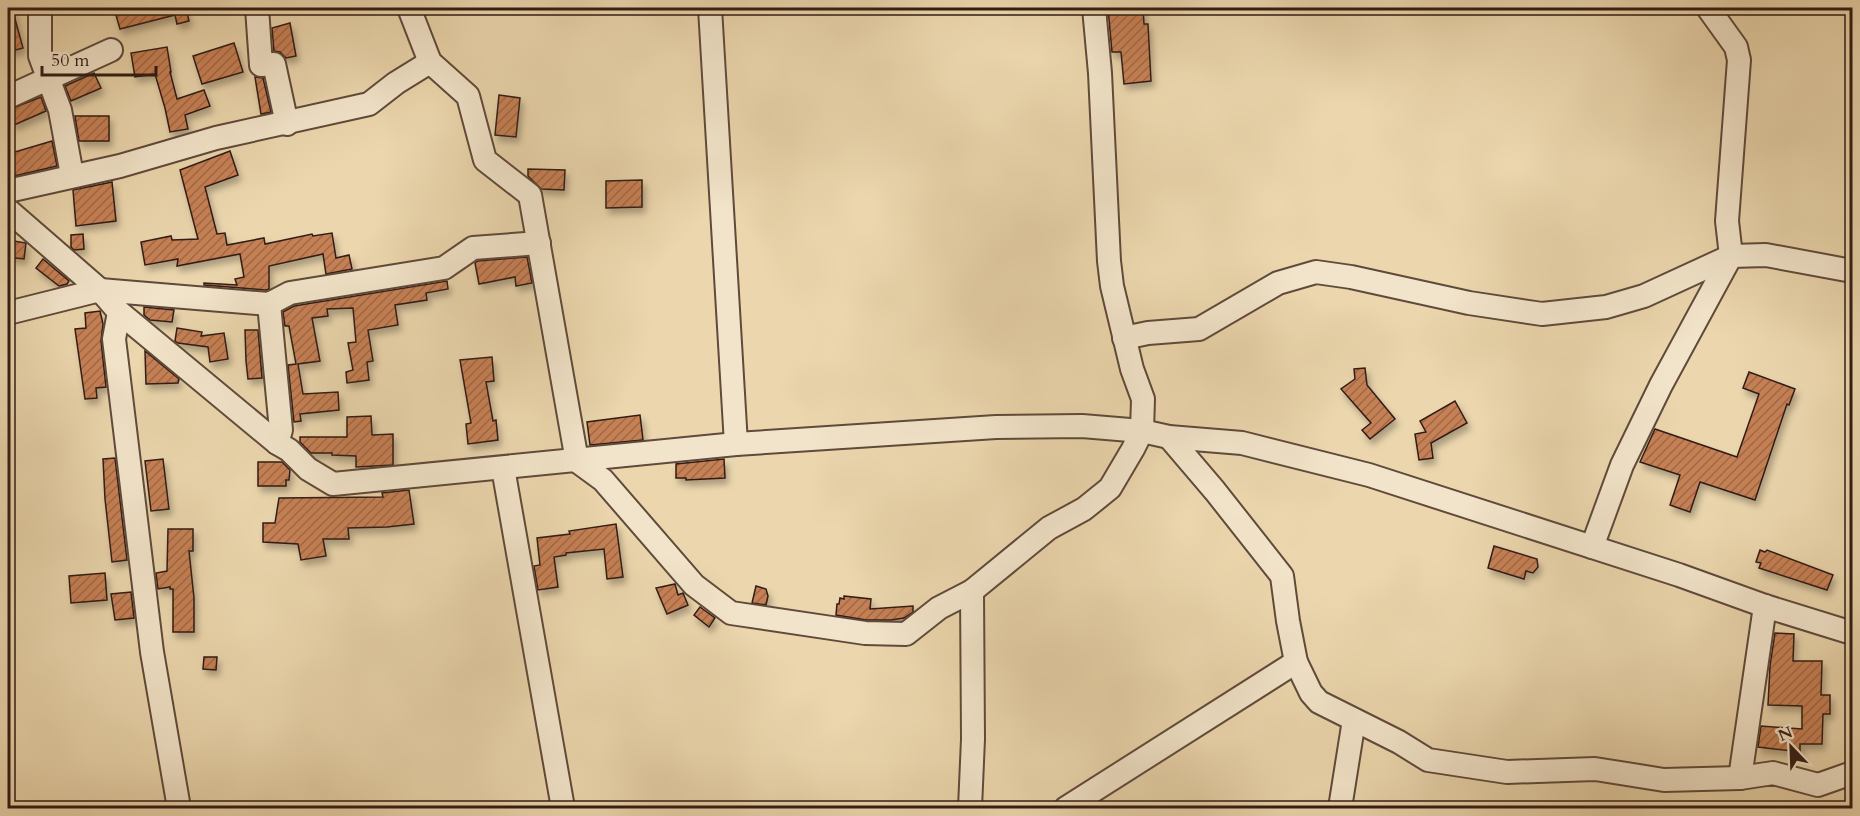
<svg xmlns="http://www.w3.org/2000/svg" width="1860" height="816" font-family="Cardo,serif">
<defs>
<pattern id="building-hatch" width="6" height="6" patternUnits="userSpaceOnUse" patternTransform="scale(1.5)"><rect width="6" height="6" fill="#c68055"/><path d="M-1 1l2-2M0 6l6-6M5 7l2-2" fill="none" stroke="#a16845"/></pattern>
<filter id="shadow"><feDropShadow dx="3" dy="5.5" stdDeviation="3" flood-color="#0004"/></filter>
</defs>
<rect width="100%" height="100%" fill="#ebd6ad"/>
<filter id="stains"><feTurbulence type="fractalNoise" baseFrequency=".00333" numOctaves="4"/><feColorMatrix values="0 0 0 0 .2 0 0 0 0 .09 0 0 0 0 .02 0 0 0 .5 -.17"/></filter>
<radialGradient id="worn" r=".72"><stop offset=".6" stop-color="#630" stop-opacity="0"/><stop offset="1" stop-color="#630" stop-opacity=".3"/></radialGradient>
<!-- building -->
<g fill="url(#building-hatch)" stroke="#301c15" stroke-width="1.5" filter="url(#shadow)">
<path d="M8 8H12L23 48 8 52Z"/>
<path d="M114 8H186L189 21 177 24 175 15 120 29Z"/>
<path d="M1108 8H1143L1144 24H1148L1151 81 1124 84 1121 52H1112Z"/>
<path d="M290 23 296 56 286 58 280 52 274 51 272 28Z"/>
<path d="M234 43 243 72 202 84 193 56Z"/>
<path d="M167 47 171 72H170L177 99 204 90 210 106 185 115 188 129 170 132 165 108 155 74 135 77 131 53Z"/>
<path d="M94 73 101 88 71 101 65 86Z"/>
<path d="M255 77 263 78 271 112 261 114Z"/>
<path d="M499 95 520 98 516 137 495 135Z"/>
<path d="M41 97 46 111 14 125 8 110Z"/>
<path d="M75 116H109V141H79Z"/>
<path d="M52 141 57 166 14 176 8 154Z"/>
<path d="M230 151 238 175 205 187 217 234 225 233 227 245 264 238 265 244 312 234 313 236 332 233 336 258 349 255 352 269 326 274 323 254 269 266V289L266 290 204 285V283L237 285 235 279 244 277 240 254 177 266 178 259 145 265 141 242 171 236 172 240 198 239 180 170Z"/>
<path d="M528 169 565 170 564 190 541 189 528 176Z"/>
<path d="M642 180V207L606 208V181Z"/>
<path d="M112 182 116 221 76 226 73 190Z"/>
<path d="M83 234 84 249 74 250 71 247V235Z"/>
<path d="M8 240 26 243 24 259 8 257Z"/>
<path d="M527 257 532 283 516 286 515 277 479 284 475 263 478 261Z"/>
<path d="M43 259 69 281 67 284 59 286 36 268Z"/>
<path d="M447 281 448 289 426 293 427 300 395 305 398 325 368 330 373 361 367 362 369 380 347 383 346 372 353 370 348 343 356 342 353 308 327 309 328 316 312 318 320 361 298 364 303 394 338 392 339 410 300 414 301 421 294 422 288 365 296 364 289 326H285L283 312 294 306Z"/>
<path d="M144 307 174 310 172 322 150 320 144 315Z"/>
<path d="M100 311 103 324 101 341 106 387 96 388 97 398 85 399 75 329 86 328 85 313Z"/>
<path d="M177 328 202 332 201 336 224 333 228 359 210 362 208 347 178 343 175 341Z"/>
<path d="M245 330H258L262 378 248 379 246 361Z"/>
<path d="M145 351 179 379 178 383 146 384Z"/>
<path d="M492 357 494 381 486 382 493 421 496 420 498 440 468 444 466 424 471 423 460 360Z"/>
<path d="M1365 368 1367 385 1395 419 1370 439 1362 430 1371 423 1341 389 1355 379 1354 369Z"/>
<path d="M1749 372 1795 389 1789 405 1787 404 1755 500 1700 482 1690 512 1670 505 1680 475 1640 462 1655 429 1737 457 1759 394 1743 388Z"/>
<path d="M1455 401 1467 423 1431 443 1433 458 1419 460 1415 434 1426 432 1420 421Z"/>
<path d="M640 415 643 440 590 445 587 422Z"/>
<path d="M371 416 372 435 393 434V465L356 467V456L332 455V453H311L300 442V437H347V417Z"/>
<path d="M115 458 127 560 112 562 105 499 103 459Z"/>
<path d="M163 459 169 509 151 511 145 461Z"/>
<path d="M724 459 725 478 686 480V478H676V464Z"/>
<path d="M258 462H282L290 470 289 480H286V486H258Z"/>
<path d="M409 490 414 524 387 527 348 528 349 539H323L326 556 301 560 298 544 263 542V523H275L279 498 383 497 382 493Z"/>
<path d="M616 524 623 577 607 579 604 549 566 553V555L554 557 558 587 538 590 534 566 540 565 537 538 570 534 569 531Z"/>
<path d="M168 529H193V551H189L194 598V632H173V589H170V587L158 589 156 573 167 571Z"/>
<path d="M1494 546 1537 559 1538 567 1533 573 1526 571 1524 579 1488 568Z"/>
<path d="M1760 550 1765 552 1767 550 1833 575 1827 590 1759 568 1761 563 1756 562Z"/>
<path d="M105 573 107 600 71 603 69 576Z"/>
<path d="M675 584 678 595 683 593 688 605 667 614 656 588Z"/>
<path d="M756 586 766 589 768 596 766 605 752 603Z"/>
<path d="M131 592 134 618 115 620 111 594Z"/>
<path d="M844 596 871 599 870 609 913 606V612L904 618 891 620H866L836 615 837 604H839L840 598 844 599Z"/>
<path d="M700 607 715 618 709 627 694 615Z"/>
<path d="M1775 633 1794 634 1793 661H1822L1821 695H1830V714H1823L1822 744H1800V752L1758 747 1761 726 1802 729V706L1768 705 1770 666Z"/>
<path d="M204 657H217L216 670 203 669Z"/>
</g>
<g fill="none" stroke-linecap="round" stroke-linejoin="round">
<defs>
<g id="minor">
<path d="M40 8V56L60 110 72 175"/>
<path d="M257 8 261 65 274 64 287 124"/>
<path d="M409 8 430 62 468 96 485 160 530 195 577 461 603 480 694 585 731 613 865 633 906 634 939 608 972 591 1049 528 1084 509 1110 488 1133 449 1142 431 1143 399 1132 369 1112 286 1109 261 1100 73 1094 8"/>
<path d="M710 8 736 444"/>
<path d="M8 97 111 50"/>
<path d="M8 191 120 166 216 138 369 104 396 83 430 62"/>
<path d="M8 210 100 290 119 312 277 443 289 450 308 469 333 484 736 444 996 427 1082 426 1142 431 1169 437 1242 443 1369 475 1679 575 1765 606 1852 633"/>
<path d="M269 304 281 430 277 443"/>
<path d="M119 312 114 339 152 652 179 808"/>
<path d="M8 313 100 290 269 304 290 293 444 268 473 248 539 243"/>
<path d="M1124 338 1148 333 1199 329 1278 283 1316 272 1351 277 1469 303 1542 314 1606 307 1644 296 1731 256 1766 255 1852 271"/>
<path d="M1169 437 1215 491 1282 576 1288 621 1296 662 1311 693 1319 702 1399 742 1428 760 1507 772 1595 769 1664 780 1740 778 1773 773 1818 785 1852 773"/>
<path d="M503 468 563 808"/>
<path d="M1592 547 1622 465 1661 385 1731 256 1727 221 1739 60 1736 47 1708 8"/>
<path d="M1740 778 1765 606"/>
<path d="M970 808 973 739 972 591"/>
<path d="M1066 808 1296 662"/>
<path d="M1340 808 1354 720"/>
</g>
</defs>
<!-- minor casing -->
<use href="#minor" stroke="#5f4a3b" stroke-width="26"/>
<!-- minor -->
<use href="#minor" stroke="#f2e4ca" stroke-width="22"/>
</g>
<!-- margin -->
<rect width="1860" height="816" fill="none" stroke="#ebd6ad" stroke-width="30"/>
<rect x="9" y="9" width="1842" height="798" fill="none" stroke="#301c15" stroke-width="3"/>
<rect x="15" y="15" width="1830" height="786" fill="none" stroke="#301c15" stroke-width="1.5"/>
<!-- north arrow -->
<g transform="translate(1791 747) rotate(337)" stroke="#f2e4ca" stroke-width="4.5" paint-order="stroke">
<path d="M0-4.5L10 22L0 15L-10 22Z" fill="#301c15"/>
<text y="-9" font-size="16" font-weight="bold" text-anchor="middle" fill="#301c15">N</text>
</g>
<!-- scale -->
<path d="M42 66v9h114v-9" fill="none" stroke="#301c15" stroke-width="3"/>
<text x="51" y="66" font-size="18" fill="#301c15" stroke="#f2e4ca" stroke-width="4.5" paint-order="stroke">50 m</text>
<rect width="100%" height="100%" filter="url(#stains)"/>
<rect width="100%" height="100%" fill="url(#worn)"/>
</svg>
